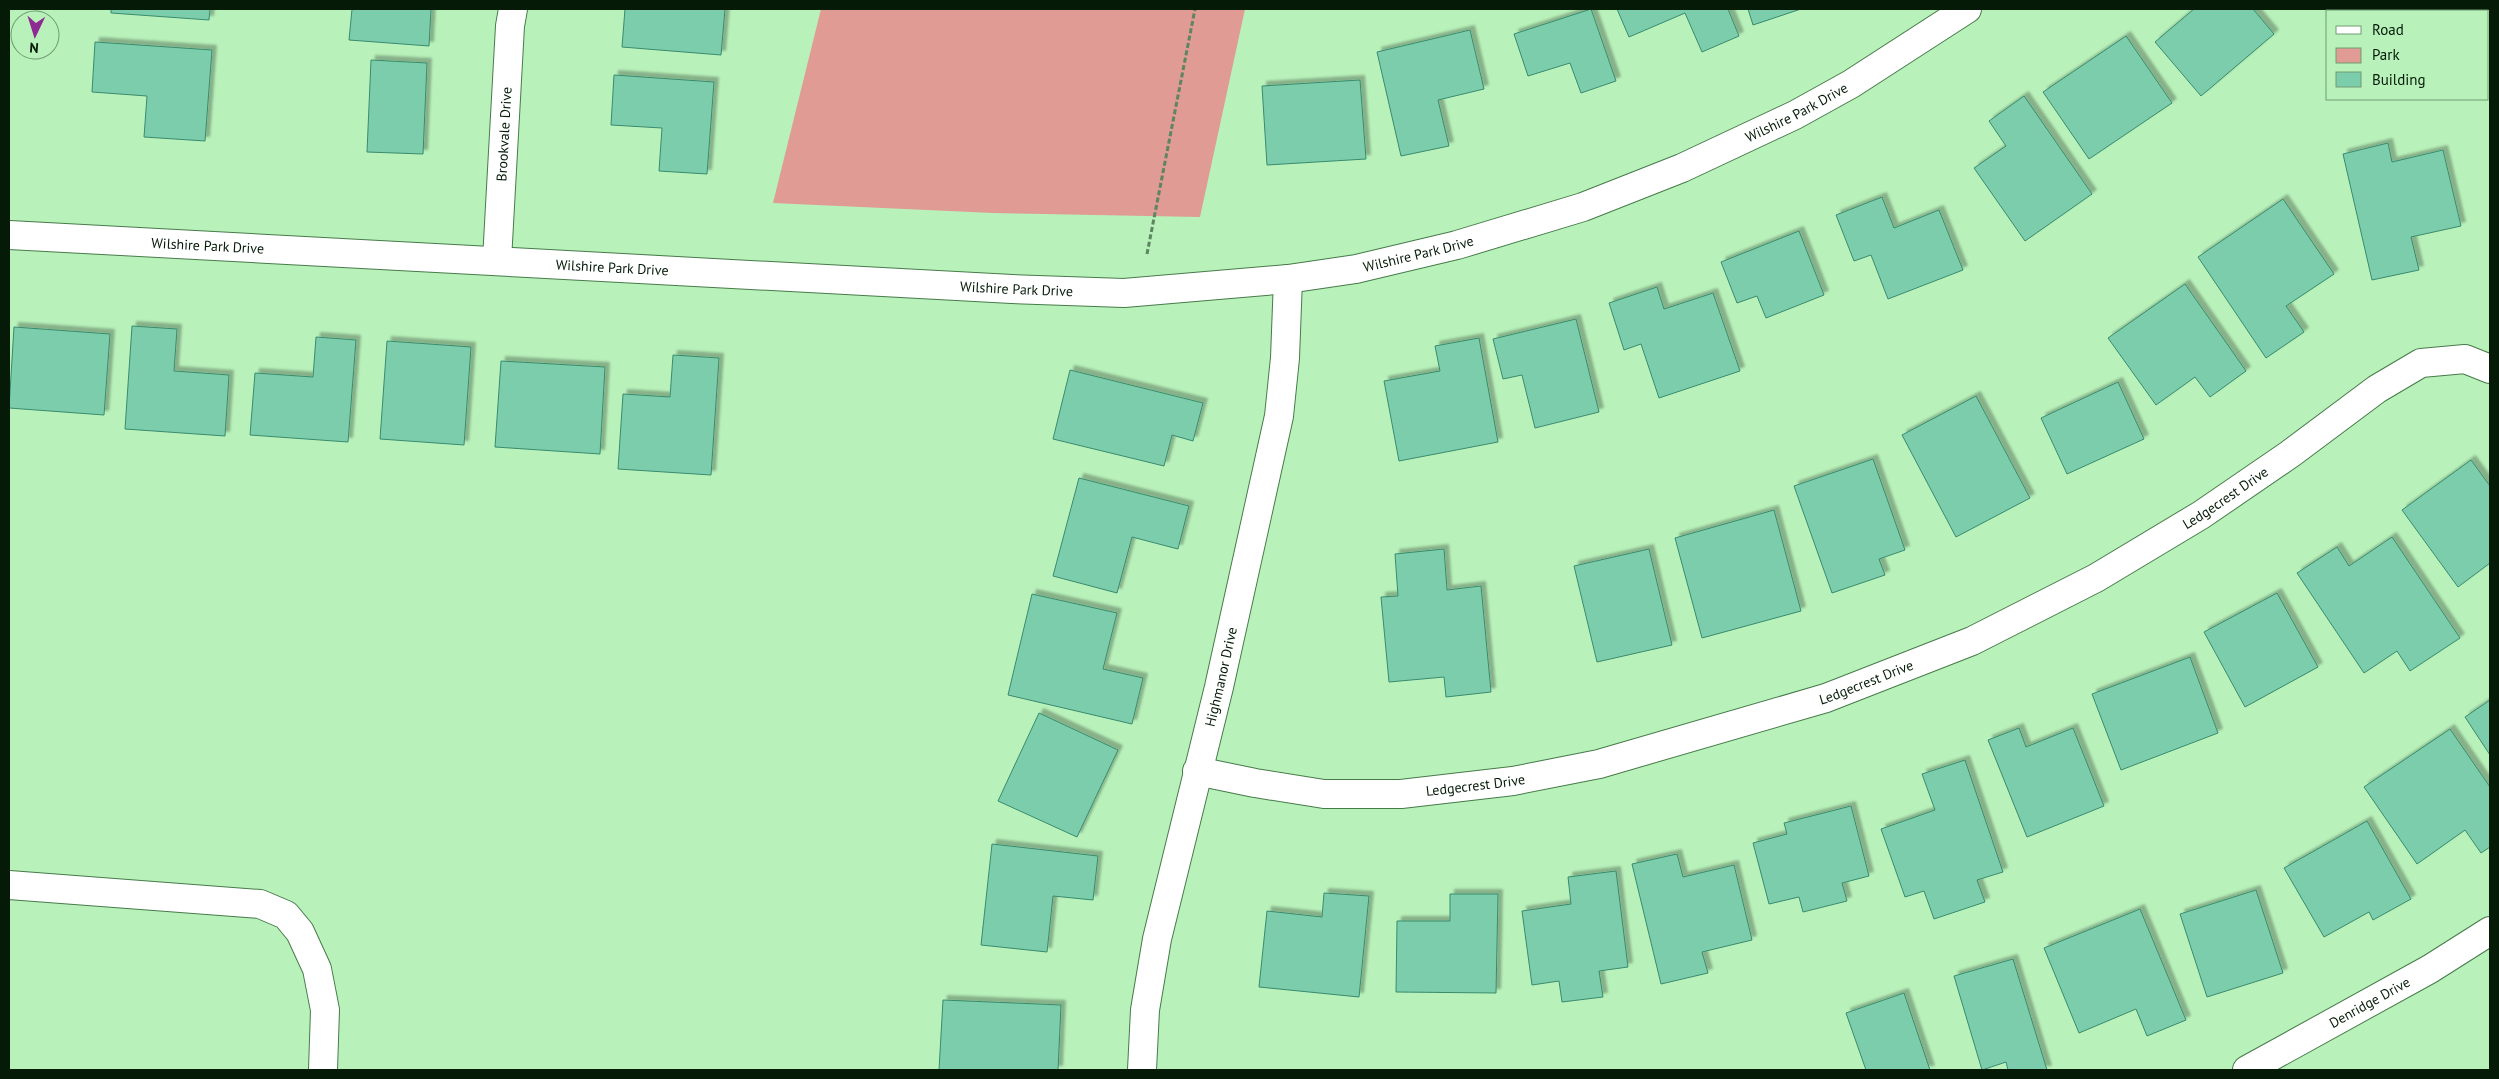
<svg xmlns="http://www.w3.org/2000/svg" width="2499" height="1079" font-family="'PT Sans',sans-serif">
<defs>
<filter id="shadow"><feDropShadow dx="4.5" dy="-4.5" stdDeviation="1" flood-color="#0004"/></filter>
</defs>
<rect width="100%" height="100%" fill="#b8f1ba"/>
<!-- green -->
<path fill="#df9b94" d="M821 9H1245L1200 217 993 213 773 203Z"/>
<!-- building -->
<g fill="#7ccdac" stroke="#398b6d" filter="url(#shadow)">
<path d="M111 9H210L209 20 111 13Z"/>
<path d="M352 9H431L429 46 349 40Z"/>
<path d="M625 9H725L721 55 622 47Z"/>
<path d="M1591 9 1616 81 1581 93 1570 63 1528 76 1514 34Z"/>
<path d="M1617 9H1728L1739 36 1702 52 1685 13 1629 37Z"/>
<path d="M1748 9H1801L1753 25Z"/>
<path d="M2194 9H2253L2274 34 2201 96 2155 42Z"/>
<path d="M1470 30 1484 89 1438 100 1449 146 1401 156 1377 52Z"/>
<path d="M2126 36 2172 103 2089 159 2043 92Z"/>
<path d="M95 42 212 50 205 141 144 137 147 96 92 92Z"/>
<path d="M371 60 427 63 423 154 367 152Z"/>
<path d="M614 75 714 82 707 174 659 171 662 128 611 125Z"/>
<path d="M1360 80 1366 159 1267 165 1262 86Z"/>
<path d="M2024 96 2092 194 2025 241 1974 168 2006 146 1989 121Z"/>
<path d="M2388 143 2392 162 2443 150 2461 226 2411 237 2419 270 2372 280 2343 154Z"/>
<path d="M1882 197 1894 228 1939 210 1963 270 1888 299 1871 255 1854 261 1836 215Z"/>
<path d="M2283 199 2334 274 2286 306 2304 332 2266 358 2198 257Z"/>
<path d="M1799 231 1824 295 1766 318 1757 296 1737 303 1721 262Z"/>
<path d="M2185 284 2246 371 2210 397 2195 377 2156 405 2108 338Z"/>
<path d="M1657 287 1664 309 1713 293 1740 371 1659 398 1641 344 1624 350 1609 303Z"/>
<path d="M1576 319 1599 412 1535 428 1522 375 1503 379 1493 339Z"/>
<path d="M132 326 177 329 174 371 229 375 225 436 125 429Z"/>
<path d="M14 327 110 334 104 415 9 408Z"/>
<path d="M316 337 356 340 348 442 250 435 255 373 313 377Z"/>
<path d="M1479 338 1498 442 1399 461 1384 381 1440 371 1435 346Z"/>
<path d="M387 341 471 347 464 445 380 439Z"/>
<path d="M673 355 719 358 711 475 618 469 623 394 670 397Z"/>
<path d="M501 361 605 367 600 454 495 447Z"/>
<path d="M1070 370 1203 403 1193 441 1172 435 1164 466 1053 439Z"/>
<path d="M2118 382 2144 439 2067 474 2041 418Z"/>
<path d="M1976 396 2030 498 1956 537 1902 435Z"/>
<path d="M1873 459 1905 550 1879 559 1885 575 1832 593 1794 486Z"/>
<path d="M2471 460 2490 486V563L2458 587 2402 510Z"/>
<path d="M1079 478 1189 506 1178 549 1132 537 1117 593 1053 576Z"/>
<path d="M1774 510 1801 611 1702 638 1675 538Z"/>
<path d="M2392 537 2460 638 2410 671 2397 651 2364 673 2297 573 2337 547 2349 566Z"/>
<path d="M1444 549 1447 590 1481 586 1491 692 1446 697 1444 677 1389 682 1381 597 1398 596 1395 554Z"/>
<path d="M1649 549 1672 645 1597 662 1574 566Z"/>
<path d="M2277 593 2318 667 2245 707 2204 632Z"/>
<path d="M1032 594 1117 613 1103 669 1143 678 1132 724 1008 695Z"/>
<path d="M2190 657 2218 733 2121 770 2092 694Z"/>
<path d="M2490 700V755L2465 717Z"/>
<path d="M1039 713 1118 750 1077 837 998 801Z"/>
<path d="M2019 728 2026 747 2073 728 2104 806 2027 837 1988 740Z"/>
<path d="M2450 729 2490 787V847L2481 853 2465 830 2417 864 2364 787Z"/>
<path d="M1965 760 2003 872 1977 880 1985 902 1934 919 1924 891 1905 897 1881 829 1935 810 1922 774Z"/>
<path d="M1851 806 1869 876 1842 883 1847 901 1803 912 1799 897 1769 904 1753 843 1787 834 1784 823Z"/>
<path d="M2367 821 2411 899 2373 920 2369 912 2324 937 2284 868Z"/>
<path d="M992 844 1098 856 1093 900 1053 896 1047 952 981 945Z"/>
<path d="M1677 854 1683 877 1734 865 1752 940 1702 952 1708 973 1661 984 1632 864Z"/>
<path d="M1616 871 1628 967 1599 971 1603 997 1562 1002 1559 981 1532 985 1522 911 1571 904 1568 877Z"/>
<path d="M2256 890 2283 973 2207 997 2180 914Z"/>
<path d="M1324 893 1369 896 1359 997 1259 987 1267 911 1322 917Z"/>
<path d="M1450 894H1498L1496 993 1396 992 1397 921H1450Z"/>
<path d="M2140 909 2186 1020 2147 1036 2136 1009 2079 1033 2044 948Z"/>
<path d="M2013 959 2047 1070H2008L2006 1062 1982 1070 1954 976Z"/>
<path d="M1904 993 1930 1070H1866L1846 1013Z"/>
<path d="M943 1000 1061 1005 1058 1070H939Z"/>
</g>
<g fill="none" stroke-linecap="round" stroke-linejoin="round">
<defs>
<g id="minor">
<path id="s1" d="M9 235 1012 289 1124 293 1288 279 1356 269 1457 245 1583 207 1682 168 1795 115 1851 84 1967 9"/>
<path id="s2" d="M497 260 510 26 513 9"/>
<path id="s3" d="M1197 771 1255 783 1324 794H1401L1513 781 1599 764 1826 698 1972 641 2096 578 2201 515 2290 454 2377 389 2421 363 2465 359 2490 369"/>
<path d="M9 885 260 904 286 915 300 932 317 969 325 1010 323 1070"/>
<path id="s4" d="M1142 1070 1145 1010 1157 939 1219 687 1279 416 1285 358 1288 279"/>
<path id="s5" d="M2247 1070 2430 969 2490 931"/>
</g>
</defs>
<!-- minor casing -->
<use href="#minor" stroke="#477b4a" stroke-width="30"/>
<!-- path -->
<path stroke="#5e8561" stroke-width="3" stroke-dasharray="5 2.5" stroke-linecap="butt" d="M1147 254 1195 9"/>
<!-- minor -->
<use href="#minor" stroke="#fff" stroke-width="28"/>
</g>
<g text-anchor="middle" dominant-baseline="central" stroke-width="5" stroke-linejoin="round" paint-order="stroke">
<!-- street labels -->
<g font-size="14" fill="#051b08" stroke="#b8f1ba">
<text stroke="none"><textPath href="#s1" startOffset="1819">Wilshire Park Drive</textPath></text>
<text stroke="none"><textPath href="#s2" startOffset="126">Brookvale Drive</textPath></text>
<text stroke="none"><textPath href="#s1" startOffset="199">Wilshire Park Drive</textPath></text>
<text stroke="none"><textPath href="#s1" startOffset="1414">Wilshire Park Drive</textPath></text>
<text stroke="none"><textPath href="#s1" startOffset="604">Wilshire Park Drive</textPath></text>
<text stroke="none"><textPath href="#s1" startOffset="1009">Wilshire Park Drive</textPath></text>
<text stroke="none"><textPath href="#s3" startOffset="1091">Ledgecrest Drive</textPath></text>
<text stroke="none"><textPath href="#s4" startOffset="402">Highmanor Drive</textPath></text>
<text stroke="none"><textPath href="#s3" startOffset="686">Ledgecrest Drive</textPath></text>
<text stroke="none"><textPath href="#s3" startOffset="281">Ledgecrest Drive</textPath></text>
<text stroke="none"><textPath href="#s5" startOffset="140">Denridge Drive</textPath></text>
</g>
</g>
<!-- border -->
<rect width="2499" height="1079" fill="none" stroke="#051b08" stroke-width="20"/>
<!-- legend -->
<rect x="2326" y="10" width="162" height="90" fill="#b8f1ba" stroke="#709b73"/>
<rect x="2336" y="26" width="25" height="8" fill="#ffffff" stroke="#709b73"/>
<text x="2372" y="35" font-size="15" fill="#051b08">Road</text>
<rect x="2336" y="48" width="25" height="15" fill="#df9b94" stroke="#709b73"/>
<text x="2372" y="60" font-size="15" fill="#051b08">Park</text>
<rect x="2336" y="72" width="25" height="15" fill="#7ccdac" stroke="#709b73"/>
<text x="2372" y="85" font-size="15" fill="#051b08">Building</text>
<!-- north arrow -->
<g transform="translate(35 35) rotate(184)"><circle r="24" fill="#b8f1ba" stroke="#709b73"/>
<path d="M0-4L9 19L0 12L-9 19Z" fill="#8e2b93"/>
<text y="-8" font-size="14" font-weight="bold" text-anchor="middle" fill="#051b08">N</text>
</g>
</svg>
